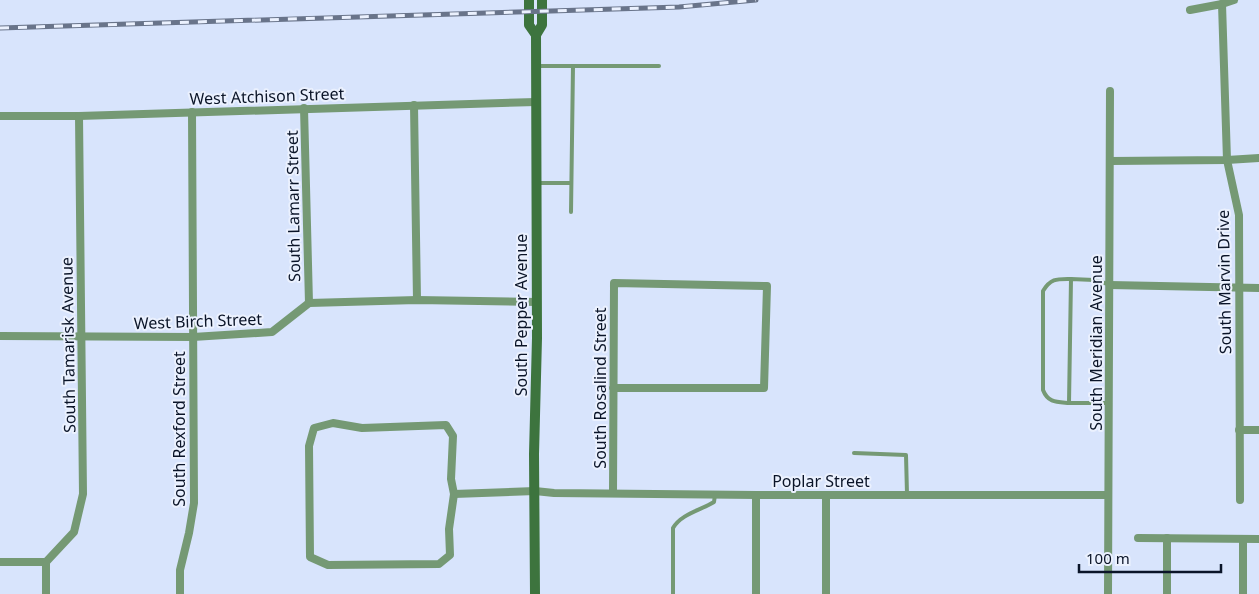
<svg xmlns="http://www.w3.org/2000/svg" width="1259" height="594" font-family="'Noto Sans',sans-serif">
<rect width="100%" height="100%" fill="#d8e4fc"/>
<g fill="none" stroke-linecap="round" stroke-linejoin="round">
<!-- lane -->
<g stroke="#759974" stroke-width="4">
<path d="M538 66H659"/>
<path d="M538 183H571"/>
<path d="M571 212 573 66"/>
<path d="M1069 403C1057 402 1048 403 1043 390V291C1051 278 1057 279 1071 279"/>
<path d="M1108 403H1069L1071 279 1094 280 1108 284"/>
<path d="M854 453 906 455 907 494"/>
<path d="M673 594V528C681 514 701 510 714 502L715 495"/>
</g>
<!-- street -->
<g stroke="#759974" stroke-width="8">
<path d="M1222 4 1227 160 1239 215 1240 500"/>
<path d="M1190 10 1222 4 1234 0"/>
<path d="M414 105 417 300"/>
<path d="M304 108 309 303"/>
<path d="M0 116H79L536 102"/>
<path d="M1111 161 1227 160 1259 158"/>
<path d="M1110 285 1259 288"/>
<path d="M0 336 193 337 272 332 309 303 417 300 536 302"/>
<path d="M613 388H764L767 286 614 283 613 493"/>
<path d="M333 423 362 428 446 425 453 436 451 479 454 494 449 529 450 555 439 564 328 565 310 557 309 446 314 428Z"/>
<path d="M1239 430H1259"/>
<path d="M454 494 535 491 554 493 756 495H1108"/>
<path d="M756 495V594"/>
<path d="M1138 538 1259 539"/>
<path d="M0 562H46"/>
<path d="M46 562 74 532 83 494 79 116"/>
<path d="M46 562V594"/>
<path d="M180 594V570L189 533 194 503 192 112"/>
<path d="M826 594V495"/>
<path d="M1108 594 1110 91"/>
<path d="M1167 594V538"/>
<path d="M1243 594V539"/>
</g>
<!-- secondary -->
<g stroke="#3d743e" stroke-width="10">
<path d="M529 0V25L536 35 537 338 534 454 535 594"/>
<path d="M536 35 542 25V0"/>
</g>
<defs>
<path id="rail" d="M0 28 551 11 679 7 756 0"/>
</defs>
<!-- rail casing -->
<use href="#rail" stroke="#69748a" stroke-width="5"/>
<!-- rail -->
<use href="#rail" stroke="#ebf1fe" stroke-width="3" stroke-dasharray="9" stroke-linecap="butt"/>
</g>
<g text-anchor="middle" dominant-baseline="central" stroke-width="4" stroke-linejoin="round" paint-order="stroke">
<!-- street labels -->
<g font-size="16" fill="#0a1428" stroke="#ebf1fe">
<text transform="translate(267 96) rotate(-2)">West Atchison Street</text>
<text transform="translate(293 206) rotate(-91)">South Lamarr Street</text>
<text transform="translate(1224 282) rotate(-91)">South Marvin Drive</text>
<text transform="translate(521 315) rotate(-90)">South Pepper Avenue</text>
<text transform="translate(198 321) rotate(-2)">West Birch Street</text>
<text transform="translate(1096 343) rotate(-90)">South Meridian Avenue</text>
<text transform="translate(68 345) rotate(-91)">South Tamarisk Avenue</text>
<text transform="translate(600 388) rotate(-90)">South Rosalind Street</text>
<text transform="translate(179 429) rotate(-90)">South Rexford Street</text>
<text x="821" y="481">Poplar Street</text>
</g>
</g>
<!-- scale -->
<path d="M1079 564v8h142v-8" fill="none" stroke="#0a1428" stroke-width="2.5"/>
<text x="1086" y="564" font-size="15" fill="#0a1428" stroke="#ebf1fe" stroke-width="4" paint-order="stroke">100 m</text>
</svg>
